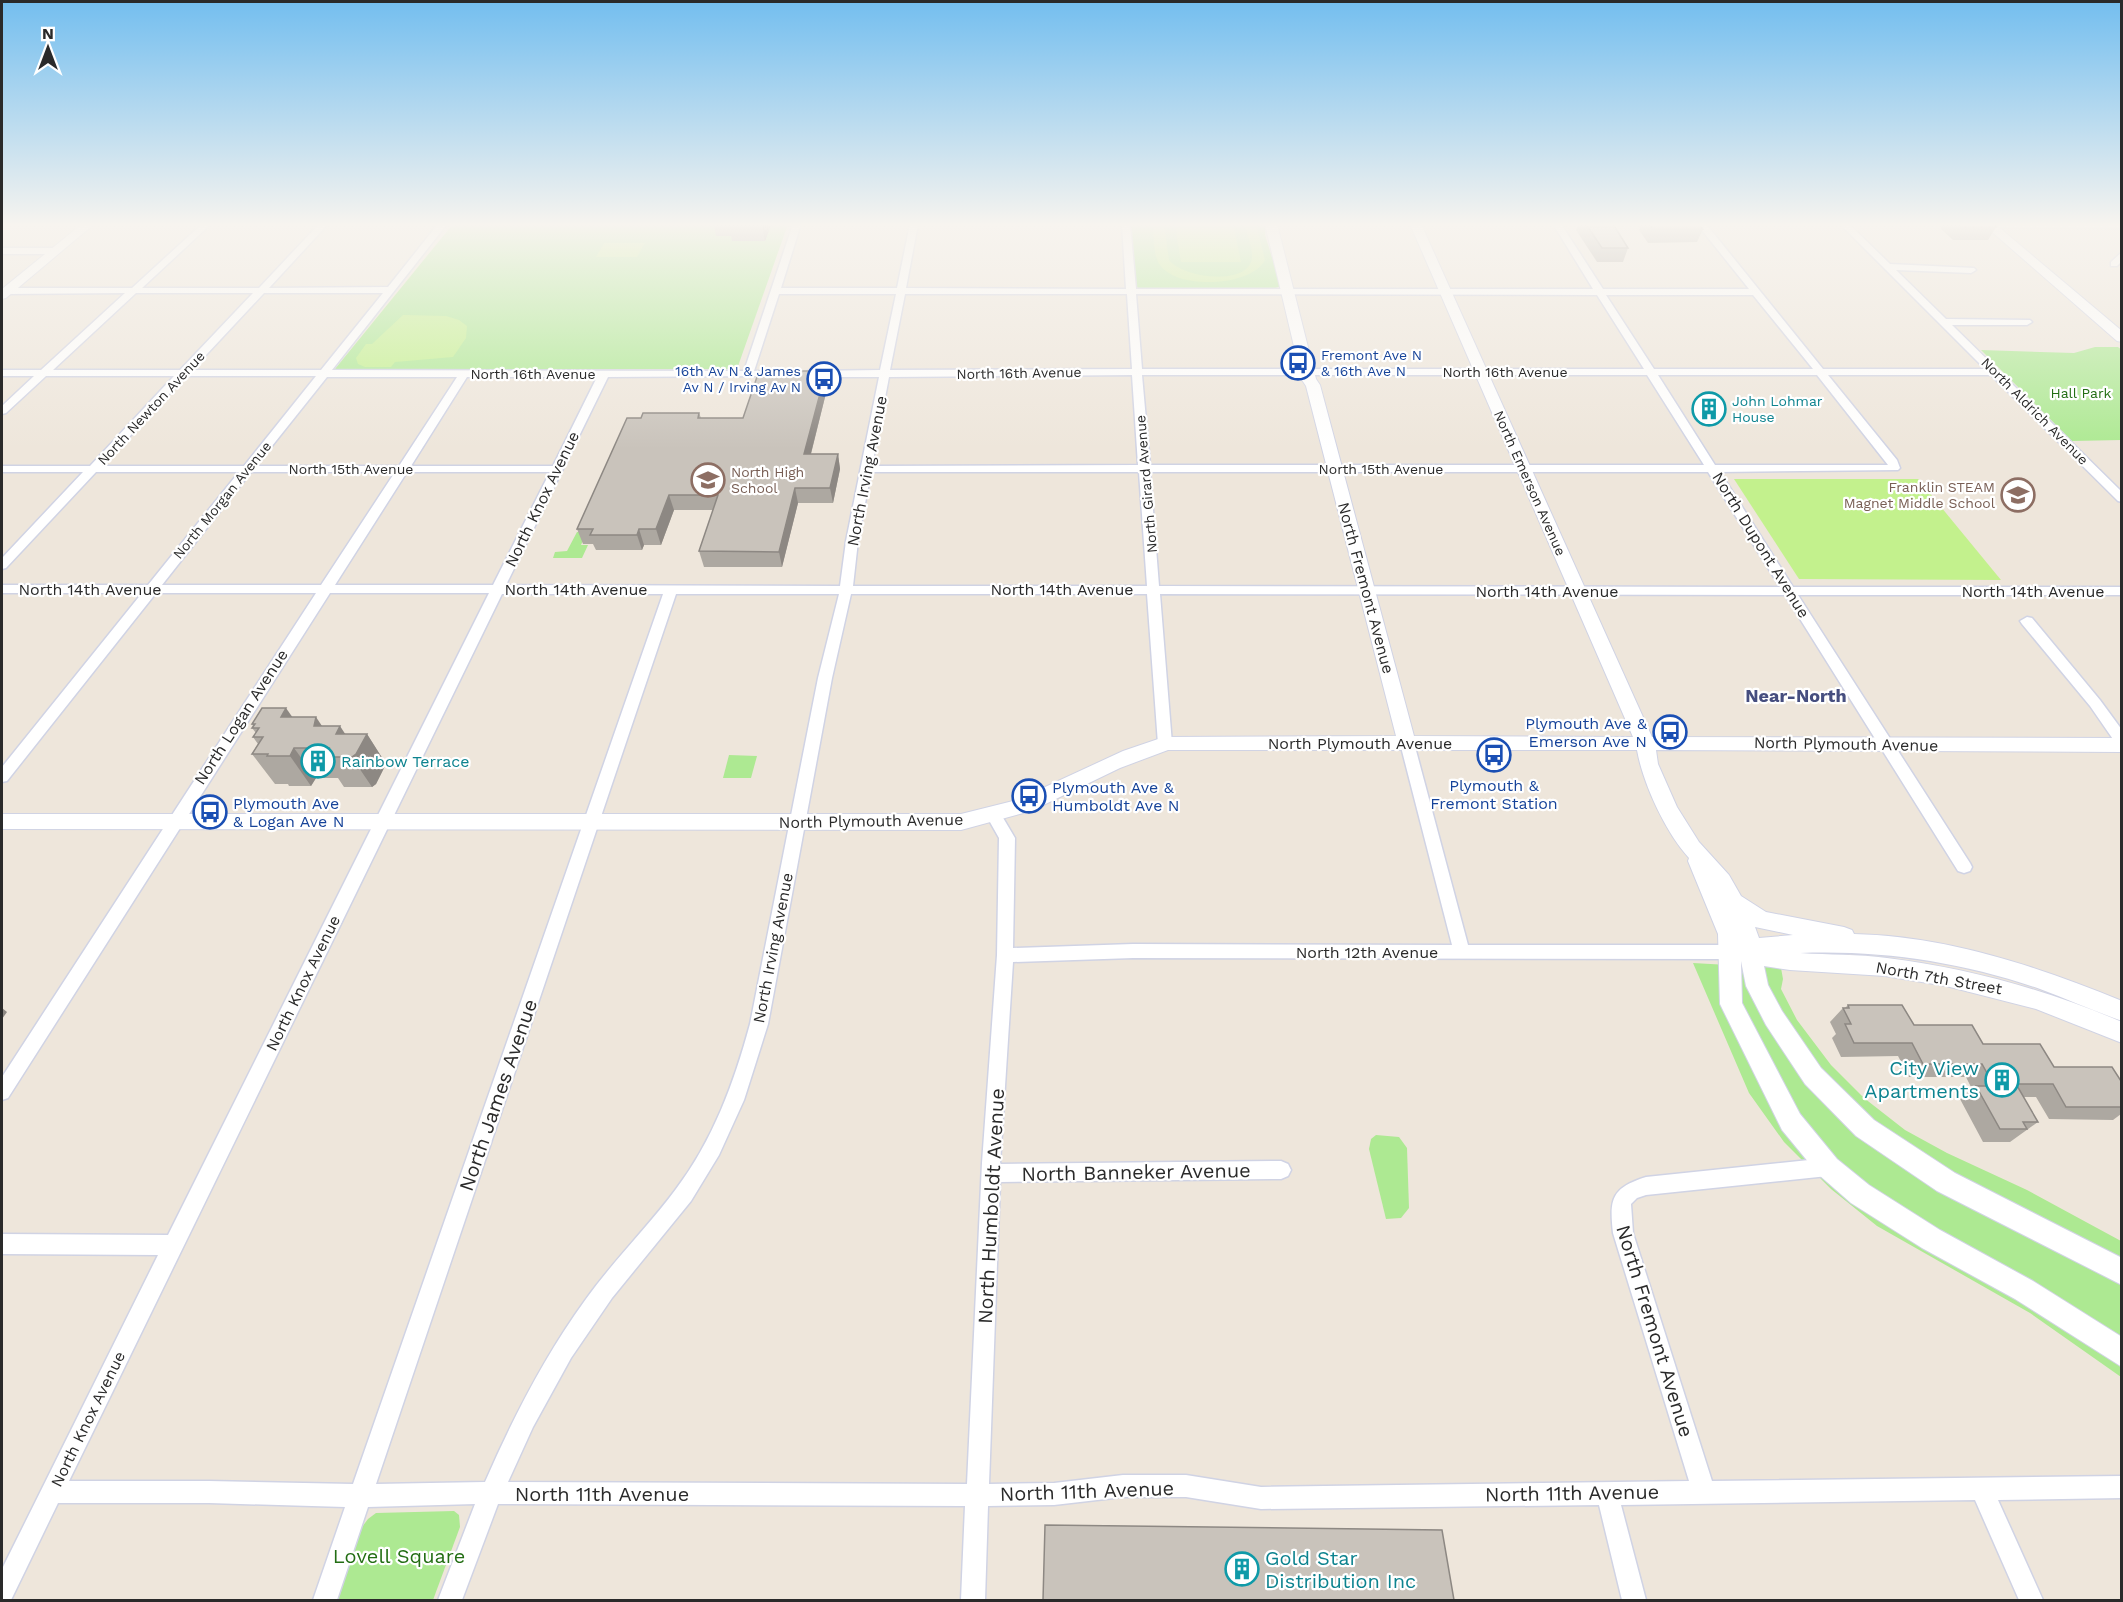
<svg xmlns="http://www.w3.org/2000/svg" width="2123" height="1602" font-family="'Work Sans',sans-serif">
<rect width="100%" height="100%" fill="#eee6db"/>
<!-- green -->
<g fill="#ade992">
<path d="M453 224H788L737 369H335Z"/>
<path d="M1129 224H1266L1265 235 1281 286 1273 289 1138 288 1134 285Z"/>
<path d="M2095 347H2118L2122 350 2121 440 2072 441 1981 350 2074 353Z"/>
<path d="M577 532H587L581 545H588L582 558H553L555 552 567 551Z"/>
<path d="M729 755 757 756 751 778H723Z"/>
<path d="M1693 963 1781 968 1783 979 1781 989 1797 1020 1831 1065 1864 1098 1905 1130 1947 1153 2027 1190 2121 1241V1377L2030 1313 1877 1226 1831 1189 1784 1142 1749 1093Z"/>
<path d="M1376 1135 1399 1137 1407 1148 1409 1208 1401 1218 1386 1219 1369 1149 1371 1139Z"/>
<path d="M454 1511 459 1515 460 1527 433 1600H337L362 1527 368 1519 376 1513Z"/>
</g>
<!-- pitch -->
<g fill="#c3f18d">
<path d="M1153 224H1164L1169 260C1182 277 1242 286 1251 262 1255 253 1247 234 1244 224H1256L1265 260C1251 287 1177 290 1160 265 1153 256 1154 236 1153 224Z"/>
<path d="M1175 224H1233L1241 262H1181Z"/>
<path d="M604 243H645L637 257H596Z"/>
<path d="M403 315 446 316 459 320 467 326 466 338 453 357 395 362 391 367H365L358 364 356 358 366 344H372Z"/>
<path d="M1734 479H1918L2001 580 1799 579Z"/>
</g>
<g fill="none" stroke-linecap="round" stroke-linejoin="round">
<defs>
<g id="street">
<path d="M202 224H211L142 288H259L319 224H328L269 288 388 287 438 224H447L332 370 744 371 793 224H801L781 288H897L910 224H918L906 288 1126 289 1122 224H1130L1136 289H1593L1553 224H1561L1603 289H1749L1697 224H1706L1823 369H1985L1840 224H1849L1890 264 1974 268 1976 270 1971 273 1896 270 1946 319 2030 320 2032 322 2027 325H1952L2122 492V502L2118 501 1991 375H1828L1897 460 1900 468 1898 470 1720 472 1793 587H2122V595H1798L1970 863 1972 867 1970 871 1964 873 1958 871 1785 595 1160 594 1172 744 1165 749 1158 744 1147 594H851L832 678 768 1024 744 1100 719 1155 691 1201 612 1298 571 1358 533 1427 508 1482 967 1484 982 1163 997 955 999 838 986 815 989 811H999L1015 838 1013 948 1133 944 1452 945 1400 743 1407 738 1414 743 1468 945H1729L1735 947 1737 952 1735 957 1729 959 1133 958 1013 962 1000 1164 1281 1161 1288 1164 1291 1170 1288 1176 1281 1179 1000 1182 989 1484 1054 1483 1123 1475H1186L1261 1487 1689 1481 1613 1233C1609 1198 1612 1188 1646 1177L1828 1158 1835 1161 1838 1167 1835 1173 1828 1176 1646 1195 1637 1198 1631 1204 1633 1233 1712 1481 2122 1476V1498L1998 1500 2043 1600H2019L1975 1500 1621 1505 1646 1600H1622L1599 1505 1261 1509 1186 1497H1123L1054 1505 988 1506 985 1600H961L965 1506 498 1504 462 1600H438L475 1504 368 1507 337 1600H313L345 1507 209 1503H58L11 1600H2V1569L158 1255 2 1254V1234L168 1235 489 593H330L8 1098 2 1100V1077L316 593H156L7 781 2 782V767L142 593H2V585H148L239 472H96L6 568 2 569V558L83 472H2V466H90L174 376H46L6 413 2 414V406L34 376H2V370H41L125 293 7 294 2 291 7 288H132ZM136 293H253L180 370H53ZM264 293H383L321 370H192ZM779 294H896L880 370 808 371 803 374 808 377H879L846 541 840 586 506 585 608 377 782 376V372L778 371H754ZM905 294H1127L1132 369 890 370ZM1136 294 1597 295 1644 369H1142ZM1606 295H1753L1813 369H1654ZM1132 375 1138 465 872 466 889 377ZM1142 375H1647L1704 465H1150ZM1658 375H1817L1888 465H1715ZM186 376H316L244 466H102ZM327 377H457L399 466H256ZM467 377H597L553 466H411ZM251 472H395L321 585H162ZM407 472H550L493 585H335ZM871 472H1139L1147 586H853L858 541ZM1150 472H1708L1780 587 1159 586ZM502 594H663L353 1484 209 1481H69ZM676 594H839L818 678 750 1024C734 1083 713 1140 676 1189 648 1227 614 1260 586 1299 545 1355 513 1418 485 1482L376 1484Z"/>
<path d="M1976 224H2122V228L1980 227Z"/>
<path d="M2 248H55L59 251 55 254H2Z"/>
<path d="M2122 252V261L2117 266H2111V262Z"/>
<path d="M2027 617 2032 618 2100 700 2122 730V746L2117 745 2090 706 2022 624 2020 621Z"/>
</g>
<g id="secondary">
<path d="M82 224H94L6 298 2 299V289Z"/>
<path d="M1265 224H1277L1316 379 1320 385 1414 736 1633 737 1410 224H1421L1652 737 2122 738V752L1656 750 1658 764 1677 807 1699 842 1729 875 1741 896 1766 912 1844 927 1852 930 1854 934C1946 936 2037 966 2122 1001V1021C2094 1011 2067 999 2040 989 1961 962 1883 950 1800 953 1829 955 1858 954 1887 958 1968 968 2047 990 2122 1022V1043L2036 1009 1946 986 1885 976 1790 970 1764 966 1768 985 1782 1011 1821 1068 1874 1120 1955 1173 2122 1258V1285L1937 1191 1856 1136 1805 1084 1766 1025 1746 986 1741 961 1742 1003 1800 1114 1837 1159 1869 1185 1940 1230 2033 1281 2122 1337V1367L2015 1299 1922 1248 1851 1203 1819 1175 1782 1130 1720 1004 1718 934 1688 861 1689 858C1666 833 1643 784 1637 750H1168L1120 768 1031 811 961 830 2 829V814H961L1017 800 1123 751 1164 737 1396 736 1306 386 1302 380ZM1755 927 1793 935 1759 938Z"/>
<path d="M1983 224H1995L2122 331V342L2117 341Z"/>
</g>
</defs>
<!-- street casing -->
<use href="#street" stroke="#d0d3e4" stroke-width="3"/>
<!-- secondary casing -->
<use href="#secondary" stroke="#d0d3e4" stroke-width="2"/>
<!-- street -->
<use href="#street" fill="#fff" fill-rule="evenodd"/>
<!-- secondary -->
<use href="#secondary" fill="#fff" fill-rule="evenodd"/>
</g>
<!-- wall -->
<g fill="#ada8a1">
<path d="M714 224H771V225L765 241H732L731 236H716Z"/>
<path d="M1578 224H1613L1628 248 1623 262H1597L1576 230Z"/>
<path d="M1641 224H1699L1703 229 1697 242 1648 243 1639 230Z"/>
<path d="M1943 224H1994L1996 227 1988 240H1953L1941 229Z"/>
<path d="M826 371 828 385 811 454H838L840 469 833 503H798L782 567H704L699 551 713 510H674L661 545H644L642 550H596L593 544H583L577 529 641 418 699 413 701 418H743Z"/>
<path d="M293 717 322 726 346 734H367L386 764 376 784 372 787H344L338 778H316L311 786H289L288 784H275L252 754 258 744 253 737 256 733 252 728 253 726 252 724Z"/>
<path d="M1848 1005 1914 1025 1983 1044 2054 1067 2121 1081V1114L2113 1120 2049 1119 2036 1097H2023L2038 1122 2010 1142H1983L1960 1099 1972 1089 1966 1077H1909L1898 1056 1841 1057 1832 1038 1836 1034 1830 1022 1843 1008H1845Z"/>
</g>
<!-- shaded-wall -->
<g fill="#8d8883">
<path d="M762 224H771V225L765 241Z"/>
<path d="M826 371 828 385 807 469 804 454Z"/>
<path d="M838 454 840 469 833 503 830 488Z"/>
<path d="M795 488 798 503 782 567 779 552Z"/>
<path d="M669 495 674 510 661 545 656 529Z"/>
<path d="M639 529 644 545 642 550 637 535Z"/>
<path d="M286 708 307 738 281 717Z"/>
<path d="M316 717 336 747 314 726Z"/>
<path d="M340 726 357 752 367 734 386 764 376 784 372 787 336 734Z"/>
<path d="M294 748 316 778 311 786 290 756Z"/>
<path d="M2 1008 7 1012 2 1019Z"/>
</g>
<!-- building -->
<g fill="#c9c3bb" stroke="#8d8883" stroke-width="1.5">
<path d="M1586 224H1613L1628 248H1602Z"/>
<path d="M1649 224H1699L1703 229H1653Z"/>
<path d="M1958 224H1994L1996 227H1961Z"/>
<path d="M759 371H826L804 454H838L830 488H795L779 552 699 551 718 495H669L656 529H639L637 535H590L593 529H577L627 418H641L643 413H699L698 418H743Z"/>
<path d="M262 708H286L281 717H316L314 726H340L336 734H367L356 754 352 757H323L329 748H294L290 756H267L268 754H252L263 737H253L259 728H252L255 724H252Z"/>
<path d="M1848 1005H1902L1914 1025H1972L1983 1044H2040L2054 1067H2112L2121 1081V1107H2066L2053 1084H2016L2038 1122H2023L2027 1129H2000L1976 1086H1994L1982 1064H1923L1912 1043H1854L1845 1024H1851L1843 1008H1849Z"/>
<path d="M1045 1525 1442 1530 1454 1600H1043Z"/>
</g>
<!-- sky -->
<linearGradient id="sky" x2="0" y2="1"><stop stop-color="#73beef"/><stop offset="0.5" stop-color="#f7f4ef"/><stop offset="1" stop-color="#f7f4ef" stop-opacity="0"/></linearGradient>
<rect width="2123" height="449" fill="url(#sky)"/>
<!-- icons -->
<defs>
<symbol id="bus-ring" viewBox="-11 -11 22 22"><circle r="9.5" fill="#fff" stroke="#1a4fb4" stroke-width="1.5"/><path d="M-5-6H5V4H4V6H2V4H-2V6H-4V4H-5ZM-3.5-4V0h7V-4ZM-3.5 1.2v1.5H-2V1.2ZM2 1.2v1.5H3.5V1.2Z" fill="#1a4fb4"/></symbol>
<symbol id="building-ring" viewBox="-11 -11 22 22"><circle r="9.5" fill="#fff" stroke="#0f9aa8" stroke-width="1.5"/><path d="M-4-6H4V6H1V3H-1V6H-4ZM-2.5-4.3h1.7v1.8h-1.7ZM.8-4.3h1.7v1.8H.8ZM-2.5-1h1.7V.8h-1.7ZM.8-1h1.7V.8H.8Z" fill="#0f9aa8"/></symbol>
<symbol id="school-ring" viewBox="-11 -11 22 22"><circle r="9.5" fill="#fff" stroke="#8d6e63" stroke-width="1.5"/><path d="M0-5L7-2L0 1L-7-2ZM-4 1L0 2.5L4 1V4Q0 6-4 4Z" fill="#8d6e63"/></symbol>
</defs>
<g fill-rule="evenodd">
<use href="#bus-ring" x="1279" y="344" width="38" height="38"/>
<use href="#bus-ring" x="805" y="360" width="38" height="38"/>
<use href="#building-ring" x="1690" y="390" width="38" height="38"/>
<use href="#school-ring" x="689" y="461" width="38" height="38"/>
<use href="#school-ring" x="1999" y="476" width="38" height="38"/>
<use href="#bus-ring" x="1651" y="713" width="38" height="38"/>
<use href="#bus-ring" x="1475" y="736" width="38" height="38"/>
<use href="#building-ring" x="299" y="742" width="38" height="38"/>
<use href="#bus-ring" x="1010" y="777" width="38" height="38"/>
<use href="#bus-ring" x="191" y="793" width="38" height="38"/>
<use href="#building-ring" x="1983" y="1061" width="38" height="38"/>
<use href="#building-ring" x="1223" y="1550" width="38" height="38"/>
</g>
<g text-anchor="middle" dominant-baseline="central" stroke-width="4.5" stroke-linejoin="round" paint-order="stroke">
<!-- far-transit labels -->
<g font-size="14" fill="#164399" stroke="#fff" text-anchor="start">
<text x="1321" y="355">Fremont Ave N<tspan x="1321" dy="16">&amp; 16th Ave N</tspan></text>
<text x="801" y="371" text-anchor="end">16th Av N &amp; James<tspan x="801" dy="16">Av N / Irving Av N</tspan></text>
</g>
<!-- far-street labels -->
<g font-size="14" fill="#2a2a2a" stroke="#fff">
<text x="1505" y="372">North 16th Avenue</text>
<text transform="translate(1019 373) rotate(-1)">North 16th Avenue</text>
<text x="533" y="374">North 16th Avenue</text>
<text transform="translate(151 408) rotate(-47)">North Newton Avenue</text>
<text transform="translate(2035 411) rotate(45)">North Aldrich Avenue</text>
<text x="351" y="469">North 15th Avenue</text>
<text x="1381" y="469">North 15th Avenue</text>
<text transform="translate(1530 483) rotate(66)">North Emerson Avenue</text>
<text transform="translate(1146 484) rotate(-95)">North Girard Avenue</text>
<text transform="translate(222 500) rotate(-51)">North Morgan Avenue</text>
</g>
<!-- far-park labels -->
<g font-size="14" fill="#236e14" stroke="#fff">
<text x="2081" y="393">Hall Park</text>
</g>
<!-- far-culture labels -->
<g font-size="14" fill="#0d838f" stroke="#fff" text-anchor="start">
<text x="1732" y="401">John Lohmar<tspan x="1732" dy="16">House</tspan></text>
</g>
<!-- far-education labels -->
<g font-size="14" fill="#785e54" stroke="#fff" text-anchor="start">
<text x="731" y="472">North High<tspan x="731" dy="16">School</tspan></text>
<text x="1995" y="487" text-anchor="end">Franklin STEAM<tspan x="1995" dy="16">Magnet Middle School</tspan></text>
</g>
<!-- street labels -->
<g font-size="16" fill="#2a2a2a" stroke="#fff">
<text transform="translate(867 471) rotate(-79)">North Irving Avenue</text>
<text transform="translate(542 499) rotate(-64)">North Knox Avenue</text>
<text transform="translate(1761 545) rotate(58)">North Dupont Avenue</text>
<text transform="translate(1366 588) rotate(75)">North Fremont Avenue</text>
<text x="90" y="589">North 14th Avenue</text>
<text x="576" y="589">North 14th Avenue</text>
<text x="1062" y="589">North 14th Avenue</text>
<text x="1547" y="591">North 14th Avenue</text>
<text x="2033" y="591">North 14th Avenue</text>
<text transform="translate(241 717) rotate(-57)">North Logan Avenue</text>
<text x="1360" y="743">North Plymouth Avenue</text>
<text transform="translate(1846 744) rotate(1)">North Plymouth Avenue</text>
<text transform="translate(871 821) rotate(-1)">North Plymouth Avenue</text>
<text transform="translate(773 948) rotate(-79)">North Irving Avenue</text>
<text x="1367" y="952">North 12th Avenue</text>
<text transform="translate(1939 978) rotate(10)">North 7th Street</text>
<text transform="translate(303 983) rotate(-64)">North Knox Avenue</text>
<text transform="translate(88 1419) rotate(-64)">North Knox Avenue</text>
</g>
<!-- transit labels -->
<g font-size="16" fill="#164399" stroke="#fff" text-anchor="start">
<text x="1647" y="723" text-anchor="end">Plymouth Ave &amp;<tspan x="1647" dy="18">Emerson Ave N</tspan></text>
<text x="1494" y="785" text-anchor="middle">Plymouth &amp;<tspan x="1494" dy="18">Fremont Station</tspan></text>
<text x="1052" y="787">Plymouth Ave &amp;<tspan x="1052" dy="18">Humboldt Ave N</tspan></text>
<text x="233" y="803">Plymouth Ave<tspan x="233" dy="18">&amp; Logan Ave N</tspan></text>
</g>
<!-- culture labels -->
<g font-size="16" fill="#0d838f" stroke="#fff" text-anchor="start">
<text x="341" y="761">Rainbow Terrace</text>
</g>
<!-- neighbourhood labels -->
<g font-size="18" font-weight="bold" fill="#464e7f" stroke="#fff">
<text x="1796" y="695">Near-North</text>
</g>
<!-- near-culture labels -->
<g font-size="20" fill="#0d838f" stroke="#fff" text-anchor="end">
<text x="1979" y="1068">City View<tspan x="1979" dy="23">Apartments</tspan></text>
<text x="1265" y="1558" text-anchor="start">Gold Star<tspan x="1265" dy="23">Distribution Inc</tspan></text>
</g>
<!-- near-street labels -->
<g font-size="20" fill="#2a2a2a" stroke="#fff">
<text transform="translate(498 1095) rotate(-71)">North James Avenue</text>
<text transform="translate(1136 1172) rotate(-1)">North Banneker Avenue</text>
<text transform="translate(991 1206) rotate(-87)">North Humboldt Avenue</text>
<text transform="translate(1655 1331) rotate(73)">North Fremont Avenue</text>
<text transform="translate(1087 1491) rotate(-2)">North 11th Avenue</text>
<text transform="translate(1572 1493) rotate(-1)">North 11th Avenue</text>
<text x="602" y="1494">North 11th Avenue</text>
</g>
<!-- near-park labels -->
<g font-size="20" fill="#236e14" stroke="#fff">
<text x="399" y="1556">Lovell Square</text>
</g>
</g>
<!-- border -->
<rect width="2123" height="1602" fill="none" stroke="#2a2a2a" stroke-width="6"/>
<!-- north arrow -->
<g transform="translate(48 48)" stroke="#ffffff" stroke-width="4.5" paint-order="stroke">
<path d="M0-4.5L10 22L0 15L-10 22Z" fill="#2a2a2a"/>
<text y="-9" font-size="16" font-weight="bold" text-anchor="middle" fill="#2a2a2a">N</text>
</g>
</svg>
